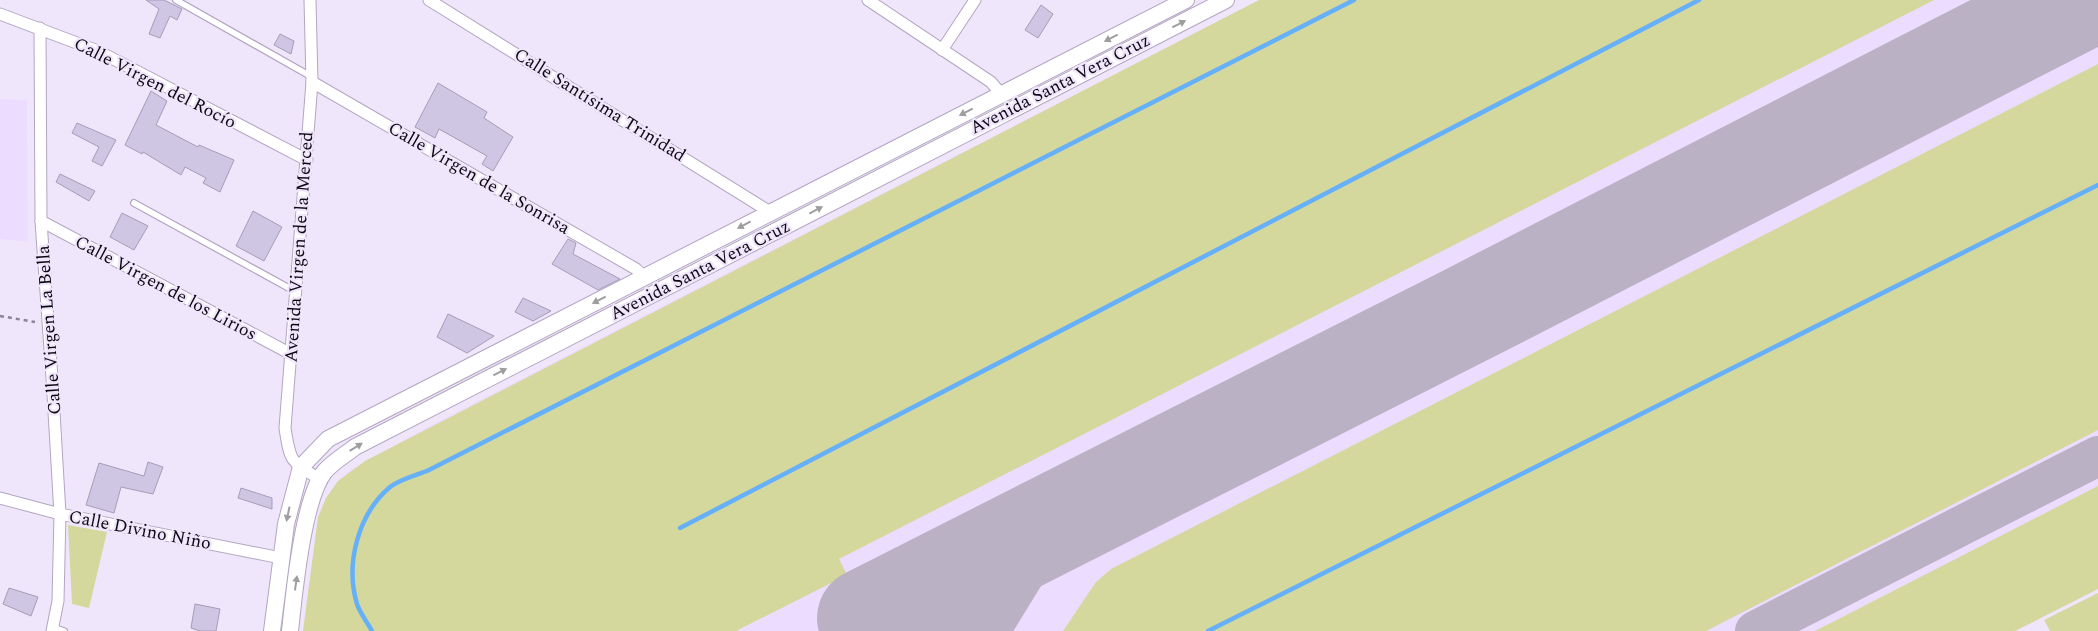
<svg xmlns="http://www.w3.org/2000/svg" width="2098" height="631" font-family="Spectral,serif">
<rect width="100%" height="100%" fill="#f0e6fc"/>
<!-- built -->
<g fill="#ecdcff">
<path d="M1260 0H2098V589L2015 631H303L318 517 326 498 338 481 350 470 424 429 733 270Z"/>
<path d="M0 99 27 100 28 242 0 239Z"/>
</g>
<!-- green -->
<g fill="#d4d89c">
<path d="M1259 0H1934L839 559 847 575 736 631H303L318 517 326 498 338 481 365 461Z"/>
<path d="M2098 64V430L1706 631H1063L1096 582 1111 569Z"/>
<path d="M2098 486V589L2015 631H1815Z"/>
<path d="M68 525 107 532 89 608 72 604Z"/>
<path d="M2098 593V631H2050L2044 620Z"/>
</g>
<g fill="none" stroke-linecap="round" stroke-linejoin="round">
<!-- stream -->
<g stroke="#65b0f8" stroke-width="4.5">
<path d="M680 528 1699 0"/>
<path d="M372 631C367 622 360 613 357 604 345 564 358 514 390 487 400 479 418 475 429 470L1354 0"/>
<path d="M1208 631 2098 185"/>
</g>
<!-- taxiway -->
<g stroke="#bab1c4" stroke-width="40">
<path d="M970 621C978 626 984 631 993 626L1039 551 1070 515"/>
<path d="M1755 631 2098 456"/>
</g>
<!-- runway -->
<path stroke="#bab1c4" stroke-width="100" d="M867 618 1466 315 2080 0"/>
</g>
<!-- building -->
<g fill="#cec6e3" stroke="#a59db8">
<path d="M146 0H164L182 9 177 20 170 16 160 38 149 34 159 9Z"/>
<path d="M1041 5 1053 14 1038 38 1025 30Z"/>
<path d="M280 34 294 41 291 54 274 45Z"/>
<path d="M438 83 487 112 484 118 513 137 493 171 482 164 487 156 439 129 435 138 415 127Z"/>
<path d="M151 91 167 101 156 125 198 147 199 145 234 160 220 192 203 183 206 178 185 167 181 175 143 152 142 154 125 145Z"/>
<path d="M77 123 116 140 102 166 92 161 99 147 72 133Z"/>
<path d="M60 174 95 191 89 201 56 182Z"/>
<path d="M253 211 282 227 264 261 236 246Z"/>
<path d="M122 213 148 226 134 250 110 237Z"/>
<path d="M568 239 576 243 573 254 620 279 598 290 552 264Z"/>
<path d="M523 298 551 311 533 321 515 312Z"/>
<path d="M448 314 494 336 467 353 437 337Z"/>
<path d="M148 462 163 467 153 494 121 487 114 513 86 505 99 463 144 476Z"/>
<path d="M241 488 272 498V509L238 498Z"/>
<path d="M9 588 38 597 31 616 3 604Z"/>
<path d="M195 604 220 609 216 631H200L191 628Z"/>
</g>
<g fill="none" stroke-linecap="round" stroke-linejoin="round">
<defs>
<g id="lane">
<path d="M176 0 312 77"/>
<path d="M134 203 296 292"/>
<path d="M54 628 64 631"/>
</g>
<g id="street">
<path d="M310 0 312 82 285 428C290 462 291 462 320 479"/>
<path d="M429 0 770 212"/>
<path d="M868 0 991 82 1001 94"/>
<path d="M0 14 98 51 307 160"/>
<path d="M40 28 41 221 52 378 60 514 58 601 52 631"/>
<path d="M942 50 975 0"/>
<path d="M312 82 636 269 644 277"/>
<path d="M41 221 291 354"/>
<path d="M0 498 60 514 281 558"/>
</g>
<g id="secondary">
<path d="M272 631 286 524 301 467 328 439 1186 0"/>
<path d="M290 631C294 594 303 498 325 471 333 462 345 455 355 447L1226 0"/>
</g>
</defs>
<!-- lane casing -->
<use href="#lane" stroke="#b2a6c0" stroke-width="8"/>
<!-- street casing -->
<use href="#street" stroke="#b2a6c0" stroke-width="13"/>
<!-- secondary casing -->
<use href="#secondary" stroke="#b2a6c0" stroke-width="18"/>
<!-- path -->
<path stroke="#8b8494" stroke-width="2.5" stroke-dasharray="4 4" stroke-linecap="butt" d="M0 316 35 322"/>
<!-- lane -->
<use href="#lane" stroke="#fff" stroke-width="5.5"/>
<!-- street -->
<use href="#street" stroke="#fff" stroke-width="11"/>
<!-- secondary -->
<use href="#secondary" stroke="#fff" stroke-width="16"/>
</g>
<!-- one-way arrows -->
<defs><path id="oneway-solid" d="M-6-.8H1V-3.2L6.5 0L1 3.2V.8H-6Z" transform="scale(1.25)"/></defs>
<g fill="#9e9da0">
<use href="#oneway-solid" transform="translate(1179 24) rotate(-27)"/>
<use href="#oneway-solid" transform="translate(1111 38) rotate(153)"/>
<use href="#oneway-solid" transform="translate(966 112) rotate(153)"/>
<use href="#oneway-solid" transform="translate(816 210) rotate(-28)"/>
<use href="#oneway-solid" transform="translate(744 225) rotate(152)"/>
<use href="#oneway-solid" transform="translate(599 300) rotate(153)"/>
<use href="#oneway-solid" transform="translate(500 372) rotate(-27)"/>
<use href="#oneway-solid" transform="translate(356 447) rotate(-31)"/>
<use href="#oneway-solid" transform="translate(288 514) rotate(102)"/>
<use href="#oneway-solid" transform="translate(296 583) rotate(-82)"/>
</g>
<g text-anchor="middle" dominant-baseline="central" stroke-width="4.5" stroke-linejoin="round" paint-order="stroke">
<!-- street labels -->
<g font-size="18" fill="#0d0912" stroke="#f0e6fc">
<text transform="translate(155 83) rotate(27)">Calle Virgen del Rocío</text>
<text transform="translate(1060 84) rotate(-27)">Avenida Santa Vera Cruz</text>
<text transform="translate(600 105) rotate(32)">Calle Santísima Trinidad</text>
<text transform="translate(479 178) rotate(30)">Calle Virgen de la Sonrisa</text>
<text transform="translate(299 247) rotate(-86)">Avenida Virgen de la Merced</text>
<text transform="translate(700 270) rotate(-27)">Avenida Santa Vera Cruz</text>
<text transform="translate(166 288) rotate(28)">Calle Virgen de los Lirios</text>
<text transform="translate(49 330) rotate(-94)">Calle Virgen La Bella</text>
<text transform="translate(140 530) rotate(11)">Calle Divino Niño</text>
</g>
</g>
</svg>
